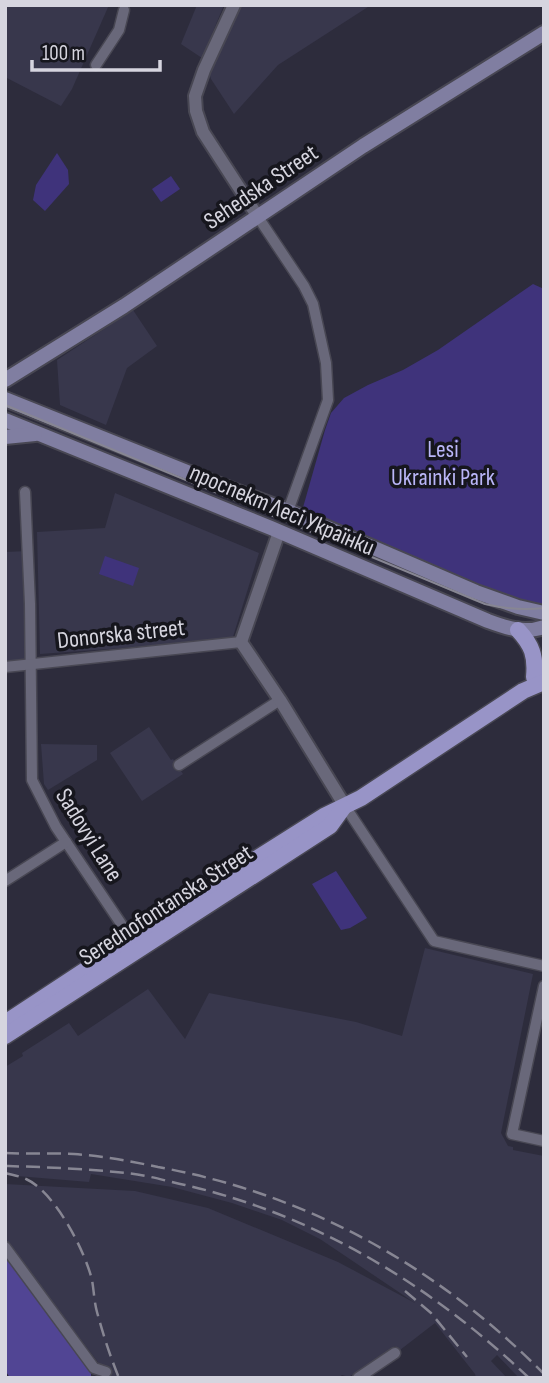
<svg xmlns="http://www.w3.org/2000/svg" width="549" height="1383" font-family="'Sofia Sans Condensed',sans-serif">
<rect width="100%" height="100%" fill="#2d2c3c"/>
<!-- built -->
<g fill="#38374c">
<path d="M5 5H109L72 89 61 106 5 77Z"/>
<path d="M197 5H224L202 58 181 44Z"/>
<path d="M235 5H371L278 65 234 114 211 79 208 69Z"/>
<path d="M133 310 157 346 127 368 106 425 60 405 57 360Z"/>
<path d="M115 493 259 553 232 640 40 654 37 532 105 528Z"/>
<path d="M28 551 32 659 5 661V552Z"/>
<path d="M149 727 171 760 173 759 183 774 142 801 110 753Z"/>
<path d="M41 744 97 745V760L48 790 44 784Z"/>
<path d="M425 948 533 974 501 1133 508 1146 513 1147V1150L544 1156V1378H519L497 1355 491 1361 507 1378H476L475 1374 435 1323 400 1350 395 1346 349 1377 342 1375 338 1378H110L5 1240V1184L135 1191 208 1208 338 1262 415 1303 320 1239 282 1220 232 1203 172 1187 91 1174 89 1182 5 1175V1067L23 1056 22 1053 69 1023 78 1036 148 989 185 1039 209 993 356 1022 402 1036Z"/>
</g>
<!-- green -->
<g fill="#3f337b">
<path d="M57 153 68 170 69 184 45 211 33 200 36 185Z"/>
<path d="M171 176 180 189 161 202 152 189Z"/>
<path d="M533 284 544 289V604L537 605 501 596 302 511 325 430 331 413 344 398 368 385 403 370 438 350Z"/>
<path d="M105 556 139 568 133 586 99 574Z"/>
<path d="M336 871 367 918 350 928 341 930 312 884Z"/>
</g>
<!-- forest -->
<path fill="#514594" d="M5 1253 91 1373V1378H10L5 1370Z"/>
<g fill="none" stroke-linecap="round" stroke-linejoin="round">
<defs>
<g id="minor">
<path d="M96 65 119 30 124 10"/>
<path d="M258 217 304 286 313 304 326 363 328 400 288 511"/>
<path d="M25 492 30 604 32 780 56 827 132 940"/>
<path d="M5 667 241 642"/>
<path d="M179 765 280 700"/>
<path d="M345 806 434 941 544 966"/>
<path d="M5 881 66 842"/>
<path d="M544 986 512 1134 544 1141"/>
<path d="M5 1247 94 1368 106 1372"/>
<path d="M358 1378 395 1353"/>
</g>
<g id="tertiary">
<path d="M234 5 204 70 195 96 196 111 203 132 258 217"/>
<path d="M279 532 241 642 280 700 345 806"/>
</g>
<g id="secondary">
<path d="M5 380 124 306 363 146 544 33"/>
<path d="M5 399 217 484 288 511 476 592 518 607 544 613"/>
<path d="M5 420 271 528 488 621C507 628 524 634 544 627"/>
<path d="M5 437 35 434"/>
</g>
<g id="primary">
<path d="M518 630C532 645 536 656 534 677"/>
<path d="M5 1023 210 888 324 816 361 798 523 691 544 682"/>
<path d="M5 1036 330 826 343 808"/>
</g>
</defs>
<!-- minor casing -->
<use href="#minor" stroke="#484753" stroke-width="13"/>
<!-- tertiary casing -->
<use href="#tertiary" stroke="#484753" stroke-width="16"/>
<!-- secondary casing -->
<use href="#secondary" stroke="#484753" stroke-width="18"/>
<!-- primary casing -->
<use href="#primary" stroke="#484753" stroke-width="19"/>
<!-- minor -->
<use href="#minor" stroke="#69687a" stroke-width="10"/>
<!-- tertiary -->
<use href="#tertiary" stroke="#69687a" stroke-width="12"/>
<!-- secondary -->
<use href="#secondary" stroke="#807ea1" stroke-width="14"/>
<!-- primary -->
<use href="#primary" stroke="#9894c7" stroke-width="16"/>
<!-- tram -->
<path stroke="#878693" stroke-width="2" d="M5 405 485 604C505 609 523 610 544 608"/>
<!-- rail -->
<g stroke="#878693" stroke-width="2.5" stroke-dasharray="14 7" stroke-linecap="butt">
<path d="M5 1153C28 1154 51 1153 74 1154 102 1156 130 1161 158 1167 307 1194 437 1266 544 1374"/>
<path d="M5 1166C46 1167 87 1169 127 1173 147 1175 166 1181 185 1185 316 1215 432 1286 529 1378"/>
<path d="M5 1173C12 1175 20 1176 26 1179 55 1192 85 1251 92 1280 94 1291 94 1301 97 1312 103 1334 110 1356 119 1378"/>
<path d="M405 1291 431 1313 467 1357"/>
</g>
</g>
<g text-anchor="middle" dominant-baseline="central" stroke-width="7" stroke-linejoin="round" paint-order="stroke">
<!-- street labels -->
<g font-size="24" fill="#d6d5df" stroke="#16161d">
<text transform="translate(261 187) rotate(-34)">Sehedska Street</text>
<text transform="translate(282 510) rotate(23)">проспект Лесі Українки</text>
<text transform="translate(121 634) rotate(-6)">Donorska street</text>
<text transform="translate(89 835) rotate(58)">Sadovyi Lane</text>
<text transform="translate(166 905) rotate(-33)">Serednofontanska Street</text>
</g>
<!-- park labels -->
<g font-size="24" fill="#bab6f8" stroke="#16161d">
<text x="443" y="449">Lesi<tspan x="443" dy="28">Ukrainki Park</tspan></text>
</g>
</g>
<!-- border -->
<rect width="549" height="1383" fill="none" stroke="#d6d5df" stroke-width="14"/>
<!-- scale -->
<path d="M32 60v10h128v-10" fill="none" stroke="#d6d5df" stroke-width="3.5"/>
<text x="42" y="60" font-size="21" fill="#d6d5df" stroke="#16161d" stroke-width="5" paint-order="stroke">100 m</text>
</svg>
